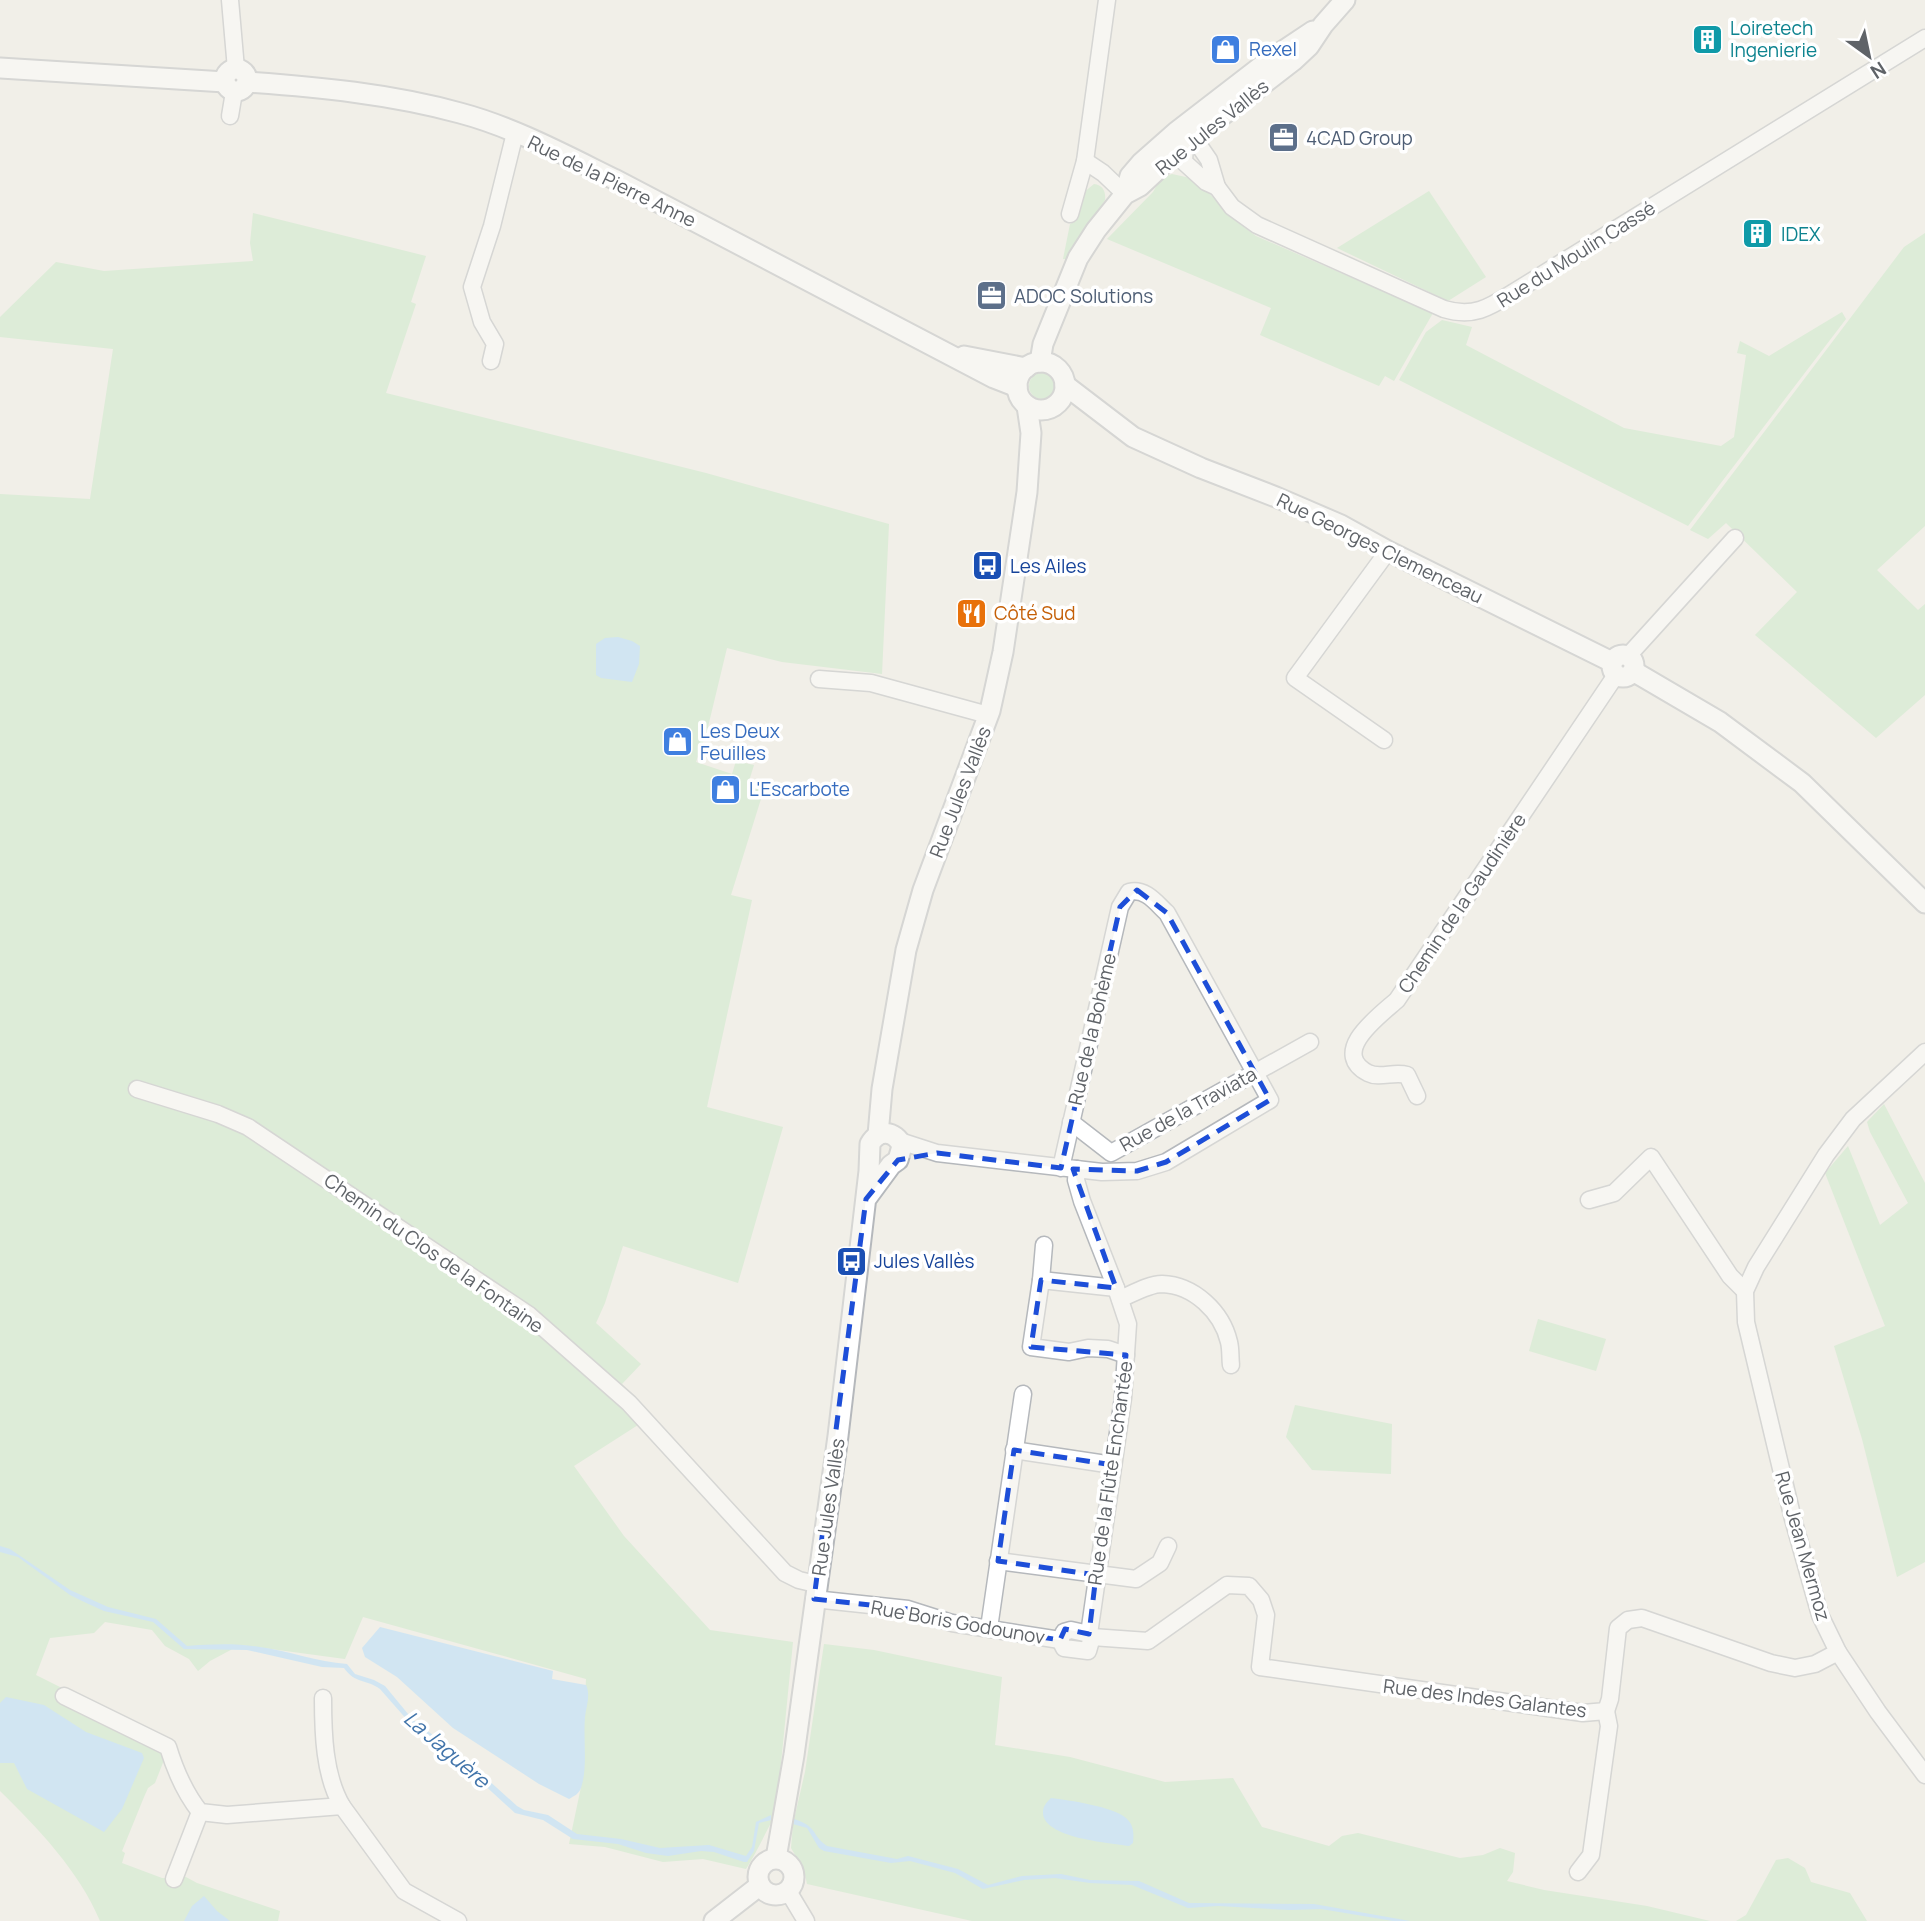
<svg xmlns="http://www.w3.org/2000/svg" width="1925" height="1921" font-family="Manrope,sans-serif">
<rect width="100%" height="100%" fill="#f1efe8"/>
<!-- green -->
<g fill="#c5e8c5">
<path d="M1172 174 1195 179 1236 221 1256 236 1433 313 1394 381 1385 376 1379 386 1260 335 1271 308 1107 239 1153 192 1161 178Z"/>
<path d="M1094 184C1103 185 1106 192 1105 200L1069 259H1063L1070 224 1076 221 1083 193Z"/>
<path d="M1429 191 1486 277 1448 301 1337 248Z"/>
<path d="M253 213 426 256 411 302 416 304 386 393 706 473 889 524 882 674 782 662 727 648 707 731 696 762 732 774 736 761 754 765 749 781 765 786 731 895 752 900 707 1107 783 1127 738 1283 623 1246 605 1303 596 1323 641 1364 622 1384 652 1416 574 1466 624 1536 710 1630 793 1642 776 1814C765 1833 758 1850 746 1869L703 1859 663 1862 605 1847 569 1844 581 1787 586 1679 363 1617 345 1659 240 1645 210 1661 198 1671 189 1659 165 1646 152 1630 105 1622 94 1633 50 1638 36 1675 66 1690 166 1755 155 1783 148 1788 144 1797 122 1851 125 1853 122 1863 162 1878 179 1879 184 1876 197 1883 280 1911 278 1921H100C79 1871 38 1828 0 1791V494L90 499 113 349 0 337V317L56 262 104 271 253 261 250 243Z"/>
<path d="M1925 233V526L1877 570 1918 610 1925 604V695L1876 738 1755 635 1797 592 1726 523 1708 539 1690 530 1904 247Z"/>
<path d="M1842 312 1846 319 1688 526 1399 380 1426 332 1442 320 1472 327 1466 345 1624 428 1721 446 1734 437 1746 355 1737 353 1740 341 1769 356Z"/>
<circle cx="1042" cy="386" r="13"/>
<path d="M1884 1104 1925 1183V1562L1897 1577 1862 1439 1834 1346 1885 1326 1825 1173 1848 1146 1880 1225 1908 1203 1870 1132 1867 1122Z"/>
<path d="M1538 1319 1606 1339 1596 1371 1529 1351Z"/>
<path d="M1295 1405 1392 1424 1391 1474 1312 1470 1286 1437Z"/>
<path d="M824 1644 874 1650 1002 1677 995 1745 1070 1757 1165 1782 1233 1778 1262 1827 1329 1846 1342 1836 1358 1833 1460 1858 1483 1855 1500 1848 1515 1853 1513 1872 1507 1881 1544 1890 1647 1906 1710 1921H972L807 1884 804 1870 791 1848 793 1824 805 1772Z"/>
<path d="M1788 1858 1805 1868 1811 1882 1850 1893 1867 1921H1736L1746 1915 1776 1860Z"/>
</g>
<!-- water -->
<g fill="#aadaff">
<path d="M618 637 632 641 640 646 639 664 632 682 601 678 596 675V644L605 638Z"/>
<path d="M0 1546 10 1549 70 1590 108 1607 156 1619 187 1646C211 1644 236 1643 260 1647 289 1651 317 1662 347 1664L355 1674 374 1680 385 1686 413 1720 465 1759 517 1806 524 1810 548 1815 577 1834 621 1839 660 1848 709 1845 746 1856 752 1847 756 1822 771 1815V1820L759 1823 754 1851 747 1862H744L714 1852 701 1851 668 1856 646 1853 618 1844 573 1839 543 1820 515 1813 457 1760 416 1730 380 1689C367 1679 355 1684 344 1668L322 1667 247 1650 184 1649 153 1622 104 1611 82 1601 70 1595 18 1557 0 1552Z"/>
<path d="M380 1627 553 1671 552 1679 586 1685C591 1695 586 1707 585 1717 583 1740 588 1767 581 1788 579 1794 574 1796 569 1799L539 1784 453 1728 397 1677 365 1657 362 1648Z"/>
<path d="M6 1697 44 1705 86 1732 142 1753 144 1758 122 1809 104 1832 27 1789 14 1763H0V1703Z"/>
<path d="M1051 1798C1069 1800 1114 1807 1126 1818 1134 1825 1134 1834 1133 1843L1129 1846C1110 1843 1042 1838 1043 1812 1043 1806 1047 1802 1051 1798Z"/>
<path d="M794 1819C819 1827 810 1834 827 1846L897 1859 908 1856 958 1869 988 1885 1022 1876 1061 1874 1090 1880 1139 1881 1189 1903 1314 1904 1410 1921H1393L1321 1909 1290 1910 1218 1906 1188 1908 1132 1885 1090 1883 1055 1878 1024 1880 983 1889 955 1873 910 1861 891 1863 824 1851 819 1848 807 1828 793 1824Z"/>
<path d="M204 1896 217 1911 230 1921H184L192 1906Z"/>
</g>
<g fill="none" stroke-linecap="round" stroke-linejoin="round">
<defs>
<g id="minor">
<path d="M230 0 236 69"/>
<path d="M230 116 234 92"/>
<path d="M1181 139 1185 144H1198L1209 160 1217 187 1206 182 1184 162 1185 144"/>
<path d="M1085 161 1103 173 1125 194"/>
<path d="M1217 187 1232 207 1257 225 1444 309C1474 318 1490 307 1514 292L1925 38"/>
<path d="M1070 214 1085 161 1107 0"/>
<path d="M491 361 495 344 482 322 472 287 492 226 515 133"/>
<path d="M1628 656 1735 538"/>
<path d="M819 679 871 683 988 715"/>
<path d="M1384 740 1295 678 1388 551"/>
<path d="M1925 1052 1853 1119 1826 1155 1756 1267 1745 1291 1746 1322 1793 1519 1820 1615 1838 1652 1878 1712 1925 1775"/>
<path d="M137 1089 218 1114 248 1127 529 1315 629 1403 785 1573 799 1580 816 1584"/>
<path d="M1417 1096 1407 1075C1394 1071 1380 1079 1368 1073 1329 1052 1379 1016 1397 1000L1616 675"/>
<path d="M1071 1122 1111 1153 1310 1042"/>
<path d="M900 1141 937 1153 1102 1172 1137 1171 1166 1162 1270 1100 1167 913C1156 903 1146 888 1129 892L1120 907 1061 1168"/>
<path d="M1077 1169 1076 1180 1082 1201 1116 1288 1128 1324 1123 1398 1089 1634"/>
<path d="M1589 1200 1614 1193 1651 1157 1730 1276 1745 1291"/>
<path d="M1041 1280 1044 1245"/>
<path d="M1116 1288 1041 1280 1031 1347 1069 1352 1088 1348 1108 1349 1126 1355"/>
<path d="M1120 1299C1132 1294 1149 1284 1162 1284 1194 1285 1222 1312 1229 1342 1231 1350 1230 1358 1231 1365"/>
<path d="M1014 1450 1113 1465"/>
<path d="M998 1561 1136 1579 1160 1563 1168 1546"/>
<path d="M814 1599 908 1609 952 1623 1060 1640"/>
<path d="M989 1628 1023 1394"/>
<path d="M1071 1630 1089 1634 1092 1637 1088 1651 1064 1648 1060 1640 1064 1632Z"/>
<path d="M1092 1637 1148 1641 1227 1585 1249 1586 1261 1600 1266 1615 1260 1667 1583 1713 1606 1711 1610 1699 1618 1628 1628 1620 1642 1618 1771 1663 1795 1668 1815 1664 1838 1652"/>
<path d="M64 1696 168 1747C175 1770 185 1793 200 1812L227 1815 342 1806 404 1891 458 1921"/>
<path d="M323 1698C323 1733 324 1775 342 1806"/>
<path d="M1578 1872 1591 1855 1609 1726 1606 1711"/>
<path d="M174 1879 200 1812"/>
<path d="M788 1891 806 1921"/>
</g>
<g id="tertiary">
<path d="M0 68 225 82"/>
<circle cx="236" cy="80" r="11"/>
<path d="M247 82C318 87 391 94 460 113 513 127 565 155 614 179L994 378 1017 387"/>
<path d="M1125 194 1130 176 1142 162 1176 132 1268 61 1313 31"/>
<path d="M964 356 1026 368"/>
<circle cx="1041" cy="386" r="24"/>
<path d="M1040 362 1043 344 1078 258 1096 230 1125 194 1140 186 1185 144 1293 61 1309 46 1323 25 1345 0"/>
<path d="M1065 385 1133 437 1201 468 1276 497 1341 525 1388 551 1612 662"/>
<circle cx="1623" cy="666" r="11"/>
<path d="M1633 671 1720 722 1802 783 1925 903"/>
<path d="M878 1135 882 1089 906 950 923 890 990 711 1003 652 1027 492 1031 433 1027 406"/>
<path d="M776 1858 794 1755 838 1436 869 1171 870 1144C878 1129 895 1130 902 1146L898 1160 891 1165 866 1199"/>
<circle cx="776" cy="1877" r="18"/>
<path d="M714 1921 759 1886"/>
</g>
</defs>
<!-- minor casing -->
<use href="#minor" stroke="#b5b8bc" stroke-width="19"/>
<!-- tertiary casing -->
<use href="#tertiary" stroke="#b5b8bc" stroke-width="23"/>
<!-- minor -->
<use href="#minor" stroke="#fff" stroke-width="16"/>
<!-- tertiary -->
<use href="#tertiary" stroke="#fff" stroke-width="19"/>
</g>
<!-- marked area -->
<path d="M0 0H1925V1921H0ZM1137 890 1167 913 1270 1100 1166 1162 1137 1171 1073 1169 1116 1288 1041 1280 1031 1347 1126 1355 1113 1465 1014 1450 998 1561 1096 1575 1089 1634 1065 1629 1060 1640 952 1623 908 1609 814 1599 866 1199 898 1160 937 1153 1061 1168 1120 907Z" fill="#f1efe8" fill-opacity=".55" fill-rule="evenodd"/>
<path fill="none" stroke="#1d4ed8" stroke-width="5" stroke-dasharray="14 9" stroke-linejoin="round" d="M1137 890 1167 913 1270 1100 1166 1162 1137 1171 1073 1169 1116 1288 1041 1280 1031 1347 1126 1355 1113 1465 1014 1450 998 1561 1096 1575 1089 1634 1065 1629 1060 1640 952 1623 908 1609 814 1599 866 1199 898 1160 937 1153 1061 1168 1120 907Z"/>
<!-- icons -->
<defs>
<symbol id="building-square" viewBox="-11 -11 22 22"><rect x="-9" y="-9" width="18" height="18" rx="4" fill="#0f9aa8" stroke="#fff"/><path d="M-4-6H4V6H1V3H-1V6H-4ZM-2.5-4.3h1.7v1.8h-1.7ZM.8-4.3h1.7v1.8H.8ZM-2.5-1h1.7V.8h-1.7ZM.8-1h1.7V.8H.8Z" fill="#fff"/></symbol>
<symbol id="shop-square" viewBox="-11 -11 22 22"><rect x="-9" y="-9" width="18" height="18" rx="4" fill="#3f7fe0" stroke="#fff"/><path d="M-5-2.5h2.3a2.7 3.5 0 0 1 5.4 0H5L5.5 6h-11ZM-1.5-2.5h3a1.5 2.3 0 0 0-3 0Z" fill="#fff"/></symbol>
<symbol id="office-square" viewBox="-11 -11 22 22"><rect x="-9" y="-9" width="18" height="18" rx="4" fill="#5c6f8a" stroke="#fff"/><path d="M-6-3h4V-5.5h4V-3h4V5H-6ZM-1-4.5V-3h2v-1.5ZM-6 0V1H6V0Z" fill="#fff"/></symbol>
<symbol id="bus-square" viewBox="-11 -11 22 22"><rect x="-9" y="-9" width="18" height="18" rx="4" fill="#1a4fb4" stroke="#fff"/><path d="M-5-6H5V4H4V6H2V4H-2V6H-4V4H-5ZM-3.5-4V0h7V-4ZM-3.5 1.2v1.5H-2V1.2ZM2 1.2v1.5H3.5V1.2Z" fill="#fff"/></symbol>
<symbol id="restaurant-square" viewBox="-11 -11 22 22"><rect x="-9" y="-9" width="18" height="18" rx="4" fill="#e8710a" stroke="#fff"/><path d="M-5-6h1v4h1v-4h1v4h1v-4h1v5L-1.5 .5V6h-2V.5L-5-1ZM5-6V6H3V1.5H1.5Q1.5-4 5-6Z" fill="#fff"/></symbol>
</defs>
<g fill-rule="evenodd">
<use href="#building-square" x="1690" y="22" width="35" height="35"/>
<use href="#shop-square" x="1208" y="32" width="35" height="35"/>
<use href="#office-square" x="1266" y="120" width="35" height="35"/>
<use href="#building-square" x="1740" y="216" width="35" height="35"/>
<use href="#office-square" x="974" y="278" width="35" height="35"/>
<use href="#bus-square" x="970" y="548" width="35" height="35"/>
<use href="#restaurant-square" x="954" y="596" width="35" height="35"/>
<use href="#shop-square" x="660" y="724" width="35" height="35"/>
<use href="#shop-square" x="708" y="772" width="35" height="35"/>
<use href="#bus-square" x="834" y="1244" width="35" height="35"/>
</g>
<g text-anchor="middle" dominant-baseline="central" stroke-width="7" stroke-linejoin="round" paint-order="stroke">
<!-- culture labels -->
<g font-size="19" fill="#0d838f" stroke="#fff" text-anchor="start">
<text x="1730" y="28">Loiretech<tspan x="1730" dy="22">Ingenierie</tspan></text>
<text x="1781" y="234">IDEX</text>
</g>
<!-- shop labels -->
<g font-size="19" fill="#366cbe" stroke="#fff" text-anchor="start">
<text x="1249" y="49">Rexel</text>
<text x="700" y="731">Les Deux<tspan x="700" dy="22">Feuilles</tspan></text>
<text x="749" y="789">L'Escarbote</text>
</g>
<!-- street labels -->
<g font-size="19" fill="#5f6368" stroke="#fff">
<text transform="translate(1212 127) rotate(-39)">Rue Jules Vallès</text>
<text transform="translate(612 181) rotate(26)">Rue de la Pierre Anne</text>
<text transform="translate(1576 254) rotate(-32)">Rue du Moulin Cassé</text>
<text transform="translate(1380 548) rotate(26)">Rue Georges Clemenceau</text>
<text transform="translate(960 792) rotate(-69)">Rue Jules Vallès</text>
<text transform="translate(1462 903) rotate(-56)">Chemin de la Gaudinière</text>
<text transform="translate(1092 1029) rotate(-77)">Rue de la Bohème</text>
<text transform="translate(1188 1109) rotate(-29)">Rue de la Traviata</text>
<text transform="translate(434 1253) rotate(35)">Chemin du Clos de la Fontaine</text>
<text transform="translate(1110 1473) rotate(-82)">Rue de la Flûte Enchantée</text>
<text transform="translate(828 1507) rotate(-82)">Rue Jules Vallès</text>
<text transform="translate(1803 1546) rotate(74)">Rue Jean Mermoz</text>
<text transform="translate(958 1622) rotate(10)">Rue Boris Godounov</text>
<text transform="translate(1485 1698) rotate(7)">Rue des Indes Galantes</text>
</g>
<!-- service labels -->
<g font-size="19" fill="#4e5e75" stroke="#fff" text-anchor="start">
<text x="1306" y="138">4CAD Group</text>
<text x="1014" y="296">ADOC Solutions</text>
</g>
<!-- transit labels -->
<g font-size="19" fill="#164399" stroke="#fff" text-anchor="start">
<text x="1010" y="566">Les Ailes</text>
<text x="874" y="1261">Jules Vallès</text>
</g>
<!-- food labels -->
<g font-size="19" fill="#c56008" stroke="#fff" text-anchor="start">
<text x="994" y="613">Côté Sud</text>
</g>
<!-- water labels -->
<g font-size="21" font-style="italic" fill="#4174aa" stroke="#fff">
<text transform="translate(447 1749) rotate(41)">La Jaguère</text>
</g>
</g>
<!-- north arrow -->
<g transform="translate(1869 56) rotate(147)" stroke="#ffffff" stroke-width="5" paint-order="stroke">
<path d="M0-5L12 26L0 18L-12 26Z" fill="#5f6368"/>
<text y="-10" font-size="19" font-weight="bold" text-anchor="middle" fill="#5f6368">N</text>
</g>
</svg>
